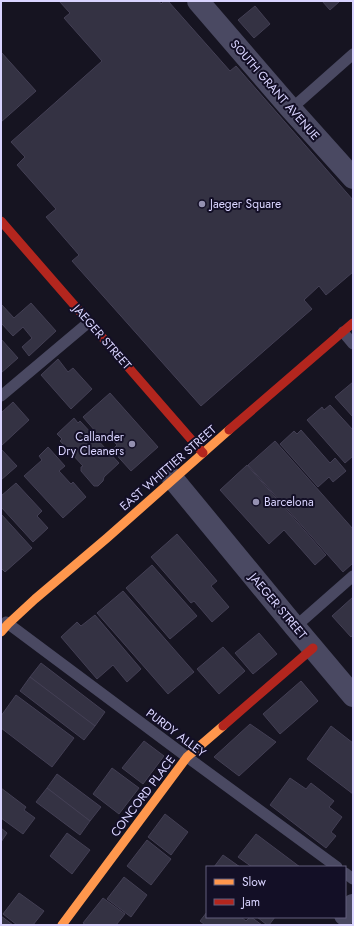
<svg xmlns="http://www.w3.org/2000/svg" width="354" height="926" font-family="Jost,sans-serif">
<rect width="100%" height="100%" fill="#161421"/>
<!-- building -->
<g fill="#343243" stroke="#433f54">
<path d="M59 1H159L161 4 164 1H168L230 71 236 66 353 200V272L326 295 319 286 304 300 312 309 201 406 72 261 79 255 46 217 56 209 17 165 25 157 11 142 102 61 64 18 70 13Z"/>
<path d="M322 1H340L330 10Z"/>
<path d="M255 6 270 24 254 38 238 20Z"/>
<path d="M1 52 36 91 1 122Z"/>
<path d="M31 303 56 331 29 356 22 347 32 338 23 327 13 336 1 323V304L14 318Z"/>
<path d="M1 339 18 358 1 373Z"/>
<path d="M58 359 68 372 73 368 92 389 71 409 41 375Z"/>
<path d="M353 382V417L335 397Z"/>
<path d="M110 393 158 447 131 471 112 450 117 445 107 434 102 439 83 417Z"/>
<path d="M13 402 29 420 1 446V413Z"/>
<path d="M330 405 353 430V456L345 463 307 420 322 407 324 410Z"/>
<path d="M74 418 78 423 80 421 119 463 104 477 103 481 98 486H94L81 471V467L83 466 60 441 62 439 57 434Z"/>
<path d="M301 430 330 463 335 458 346 471 333 482 329 477 318 487 280 444 294 431 297 434Z"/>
<path d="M275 441 353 529V563L343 572 248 465Z"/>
<path d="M48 447 65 466 59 471 71 484 73 482 86 497 63 518 24 476 42 460 39 456Z"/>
<path d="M1 449 17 466 1 480Z"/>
<path d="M247 465 326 555 315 565 284 530 269 544 220 490Z"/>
<path d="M16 483 42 511 37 516 48 528 33 542 1 507V496Z"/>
<path d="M1 514 32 548 5 572 1 568Z"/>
<path d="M177 534 217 581 211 586 229 607 212 622 194 601 191 603 151 557Z"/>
<path d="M152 565 197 616 170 639 126 588Z"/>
<path d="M123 591 194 672 168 694 97 613Z"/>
<path d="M353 597V635L351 637 332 616Z"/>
<path d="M95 615 141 669 127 682 113 665 97 679 61 637 77 622 81 626Z"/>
<path d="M259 633 277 654 253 674 235 653Z"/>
<path d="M223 647 245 671 219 694 197 669Z"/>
<path d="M41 663 105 712 95 726 30 677Z"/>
<path d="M30 677 95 726 84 740 20 691Z"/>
<path d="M301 681 318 701 280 734 263 714Z"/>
<path d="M16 695 74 738 52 767 1 728V716Z"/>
<path d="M250 724 276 742 239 776 214 757Z"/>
<path d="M331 726 353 743V794L307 759Z"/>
<path d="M144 741 164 756 143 784 122 768Z"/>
<path d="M112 768 139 788 119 814 93 794Z"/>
<path d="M57 774 101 807 90 821 47 788Z"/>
<path d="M290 778 306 789 311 783 334 801 329 807 342 817 331 832 336 836 326 848 270 805Z"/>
<path d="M1 788 26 807 24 810 35 818 23 834 1 818Z"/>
<path d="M47 788 90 821 80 835 36 802Z"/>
<path d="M165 814 188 832 171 855 148 837Z"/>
<path d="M1 828 7 833 1 842Z"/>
<path d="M67 833 90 850 72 874 50 856Z"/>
<path d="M256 834 300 867H252L238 857Z"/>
<path d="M147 840 171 859 151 885 127 866Z"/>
<path d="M223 855 240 867H214Z"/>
<path d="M124 877 147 895 131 917 107 899Z"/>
<path d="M19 893 44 911 33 925H17L3 914Z"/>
<path d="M103 898 125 914 116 925H86L83 923Z"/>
<path d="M207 912V917H241L246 921 250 917H251L262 925H205L200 921Z"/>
<path d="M1 916 13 925H1Z"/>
<path d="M257 917H275L269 925H267Z"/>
</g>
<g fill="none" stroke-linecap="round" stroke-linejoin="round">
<!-- lane -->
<g stroke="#4a4962" stroke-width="11">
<path d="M291 109 353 54"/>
<path d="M343 332 353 344"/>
<path d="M1 396 89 322"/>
<path d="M6 622 187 757 337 867"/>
<path d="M295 627 353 576"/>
<path d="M345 873 353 879"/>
</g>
<!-- street -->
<g stroke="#4a4962" stroke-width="22">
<path d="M198 1 291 109 353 178"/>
<path d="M173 479 295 627 353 696"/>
<path d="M345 915 353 905"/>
</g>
<!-- slow -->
<g stroke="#ff974d" stroke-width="9">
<path d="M1 632 8 624 35 599 107 538 229 430"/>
<path d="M62 925 187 757 223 726"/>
</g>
<!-- jam -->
<g stroke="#b3261e" stroke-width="9">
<path d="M1 221 203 453"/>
<path d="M229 430 353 323"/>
<path d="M223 726 313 648"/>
</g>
</g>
<!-- markers -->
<g fill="#9591b1" stroke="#130f26" stroke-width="1.5">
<circle cx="202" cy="204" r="4"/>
<circle cx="132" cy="444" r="4"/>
<circle cx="256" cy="502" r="4"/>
</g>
<g text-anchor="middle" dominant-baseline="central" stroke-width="4" stroke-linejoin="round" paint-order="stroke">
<!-- street labels -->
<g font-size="12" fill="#d9d4ff" stroke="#130f26">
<text transform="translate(275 90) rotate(49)">SOUTH GRANT AVENUE</text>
<text transform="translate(102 337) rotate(49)">JAEGER STREET</text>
<text transform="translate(168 468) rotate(-41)">EAST WHITTIER STREET</text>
<text transform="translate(278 606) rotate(50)">JAEGER STREET</text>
<text transform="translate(176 733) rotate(37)">PURDY ALLEY</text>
<text transform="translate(143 796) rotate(-53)">CONCORD PLACE</text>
</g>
<!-- poi labels -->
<g font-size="12" fill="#d9d4ff" stroke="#130f26" text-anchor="start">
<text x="210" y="204">Jaeger Square</text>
<text x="124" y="437" text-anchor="end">Callander<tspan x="124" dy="14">Dry Cleaners</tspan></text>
<text x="264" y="502">Barcelona</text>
</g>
</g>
<!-- border -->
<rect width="354" height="926" fill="none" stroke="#d9d4ff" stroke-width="4"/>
<!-- legend -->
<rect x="206" y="866" width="140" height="52" fill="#130f26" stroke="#625e7d"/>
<rect x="214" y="879" width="20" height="6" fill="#ff974d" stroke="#625e7d"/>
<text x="242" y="886" font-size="12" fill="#d9d4ff">Slow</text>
<rect x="214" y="899" width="20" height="6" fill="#b3261e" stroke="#625e7d"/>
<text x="242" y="906" font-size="12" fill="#d9d4ff">Jam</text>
</svg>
